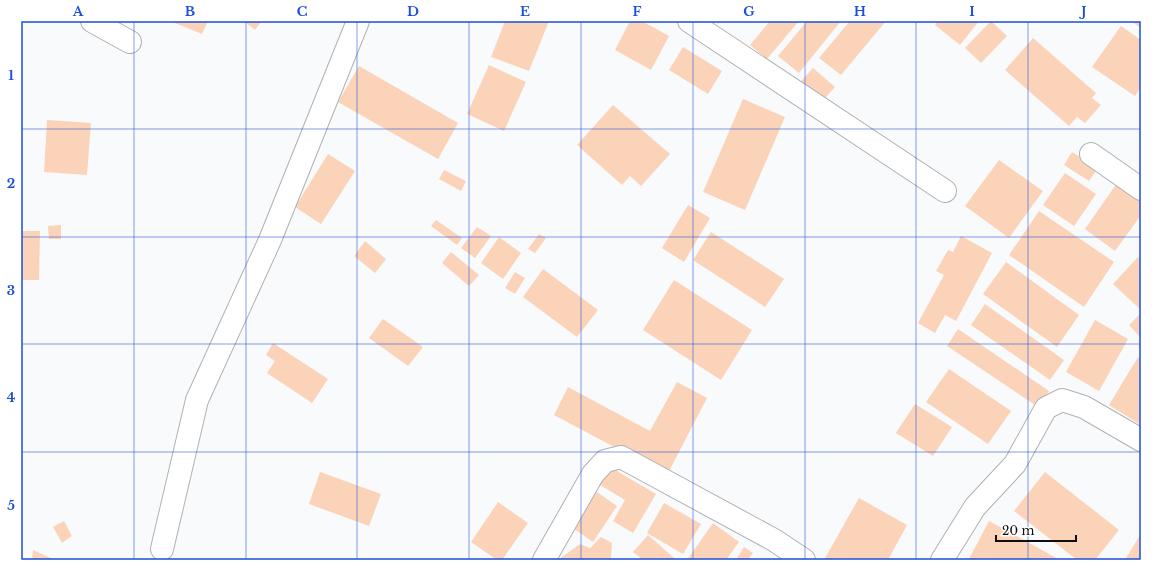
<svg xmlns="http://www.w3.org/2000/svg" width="1162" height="581" font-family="'Libre Baskerville',serif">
<rect width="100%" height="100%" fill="#f9fafc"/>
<!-- building -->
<g fill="#fbd3b9">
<path d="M170 21H208L202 34Z"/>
<path d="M244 21H262L255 30Z"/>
<path d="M505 21H549L529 71 491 57Z"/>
<path d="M630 21H642L669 36 651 70 615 50Z"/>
<path d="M770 21H799L767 59 750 45Z"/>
<path d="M807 21H841L799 73 778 56Z"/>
<path d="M850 21H886L841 75 819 58Z"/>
<path d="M938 21H979L960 45 935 25Z"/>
<path d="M991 21 1007 36 981 63 965 48Z"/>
<path d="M1131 21H1141V28Z"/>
<path d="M1121 26 1141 40V87L1135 96 1092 67Z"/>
<path d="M1033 38 1096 93 1092 98 1101 105 1085 123 1077 117 1069 126 1005 70Z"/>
<path d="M683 47 722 71 708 94 669 70Z"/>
<path d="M489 65 526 82 504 131 467 114Z"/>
<path d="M359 66 458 123 438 159 338 102Z"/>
<path d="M813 68 835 87 818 106 797 86Z"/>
<path d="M743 99 785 117 745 210 703 192Z"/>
<path d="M613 105 670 154 641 186 630 176 622 185 577 145Z"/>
<path d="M47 120 91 123 87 175 44 172Z"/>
<path d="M1072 152 1098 168 1089 181 1064 165Z"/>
<path d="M328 154 355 171 321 224 295 207Z"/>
<path d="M999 160 1043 191 1009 238 965 206Z"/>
<path d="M444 170 466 181 461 191 439 179Z"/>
<path d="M1065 173 1096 194 1074 226 1043 205Z"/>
<path d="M1117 183 1141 200V215L1115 251 1085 229Z"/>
<path d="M688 205 710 218 684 262 662 248Z"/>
<path d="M1039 211 1114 262 1084 307 1009 255Z"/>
<path d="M436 220 462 238 457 245 431 226Z"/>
<path d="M61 225V239H49L48 226Z"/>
<path d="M477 227 491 236 475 258 461 248Z"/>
<path d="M21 231H40L39 280H21Z"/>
<path d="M711 232 784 279 765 307 693 260Z"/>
<path d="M539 234 546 238 535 253 528 249Z"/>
<path d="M961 236 992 253 956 321 945 315 935 333 918 323 944 275 936 271 948 250 953 252Z"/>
<path d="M499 237 521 253 503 279 481 263Z"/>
<path d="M365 241 386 259 375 273 354 256Z"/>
<path d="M451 252 479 275 469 286 442 263Z"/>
<path d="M1138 257 1141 260V310L1113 284Z"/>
<path d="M1006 262 1079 315 1057 347 983 294Z"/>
<path d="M543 269 598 310 577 337 523 297Z"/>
<path d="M515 272 525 278 515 294 505 288Z"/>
<path d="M674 280 752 330 721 380 643 330Z"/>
<path d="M985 304 1064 360 1050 380 971 325Z"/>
<path d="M1141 313V338L1129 325Z"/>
<path d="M383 319 423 347 408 366 369 338Z"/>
<path d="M1095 320 1128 339 1099 391 1066 372Z"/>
<path d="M958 329 1049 391 1038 407 947 346Z"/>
<path d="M273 343 328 379 312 403 267 373 275 361 266 355Z"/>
<path d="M1138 357 1141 359V425L1109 405Z"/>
<path d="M949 369 1011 411 988 444 926 402Z"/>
<path d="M677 382 707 398 667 475 554 415 568 387 650 431Z"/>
<path d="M915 404 952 427 933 456 896 433Z"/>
<path d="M610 467 656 494 633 533 613 521 625 500 600 485Z"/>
<path d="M320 472 381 494 369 526 309 504Z"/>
<path d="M1045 472 1119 530 1095 560H1077L1014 511Z"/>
<path d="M591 488 617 506 593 542 567 524Z"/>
<path d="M859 498 907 525 888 560H824Z"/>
<path d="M498 502 528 523 502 560H497L471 542Z"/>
<path d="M664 503 701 524 683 554 647 533Z"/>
<path d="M64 521 72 536 62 543 53 527Z"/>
<path d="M989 521 1060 560H971L969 559Z"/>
<path d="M713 523 739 542 726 560H687Z"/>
<path d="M648 535 674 558 676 560H643L633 552Z"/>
<path d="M1140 535 1141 560H1125Z"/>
<path d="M601 537 612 543 611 558 613 560H558L580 544 590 548Z"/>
<path d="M744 547 753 553 748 560H736Z"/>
<path d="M33 550 55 560H32Z"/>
</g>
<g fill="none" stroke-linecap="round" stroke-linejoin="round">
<defs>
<g id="minor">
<path d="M92 21 130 42"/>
<path d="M689 21 945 191"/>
<path d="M1091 154 1141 189"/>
<path d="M162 549 197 400 270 240 358 21"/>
<path d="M544 560 593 474 605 461 621 457 774 540 804 560"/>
<path d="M942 560 975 507 1015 464 1046 408 1062 400 1084 407 1141 440"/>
</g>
</defs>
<!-- minor casing -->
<use href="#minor" stroke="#afb1b3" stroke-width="24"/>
<!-- minor -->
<use href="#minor" stroke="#fff" stroke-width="22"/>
</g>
<!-- grid -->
<path fill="none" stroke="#1d4ed8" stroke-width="1" stroke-opacity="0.55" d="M134 21V560M246 21V560M357 21V560M469 21V560M581 21V560M693 21V560M805 21V560M916 21V560M1028 21V560M21 129H1141M21 237H1141M21 344H1141M21 452H1141"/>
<!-- border -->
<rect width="1162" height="581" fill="none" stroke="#ffffff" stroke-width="44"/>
<!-- scale -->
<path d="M996 535v6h80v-6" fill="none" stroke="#0e0e0f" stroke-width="2"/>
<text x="1002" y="535" font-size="12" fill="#0e0e0f" stroke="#ffffff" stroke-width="3" paint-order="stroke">20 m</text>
<rect x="22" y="22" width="1118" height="537" fill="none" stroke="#1d4ed8" stroke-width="1.5"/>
<g font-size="13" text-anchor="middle" font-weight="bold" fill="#1d4ed8">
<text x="78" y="16">A</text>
<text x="190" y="16">B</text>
<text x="302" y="16">C</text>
<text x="413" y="16">D</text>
<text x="525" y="16">E</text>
<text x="637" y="16">F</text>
<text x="749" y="16">G</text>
<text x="860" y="16">H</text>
<text x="972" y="16">I</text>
<text x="1084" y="16">J</text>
<text x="11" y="80">1</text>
<text x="11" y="188">2</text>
<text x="11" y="295">3</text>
<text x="11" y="402">4</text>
<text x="11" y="510">5</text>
</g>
</svg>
